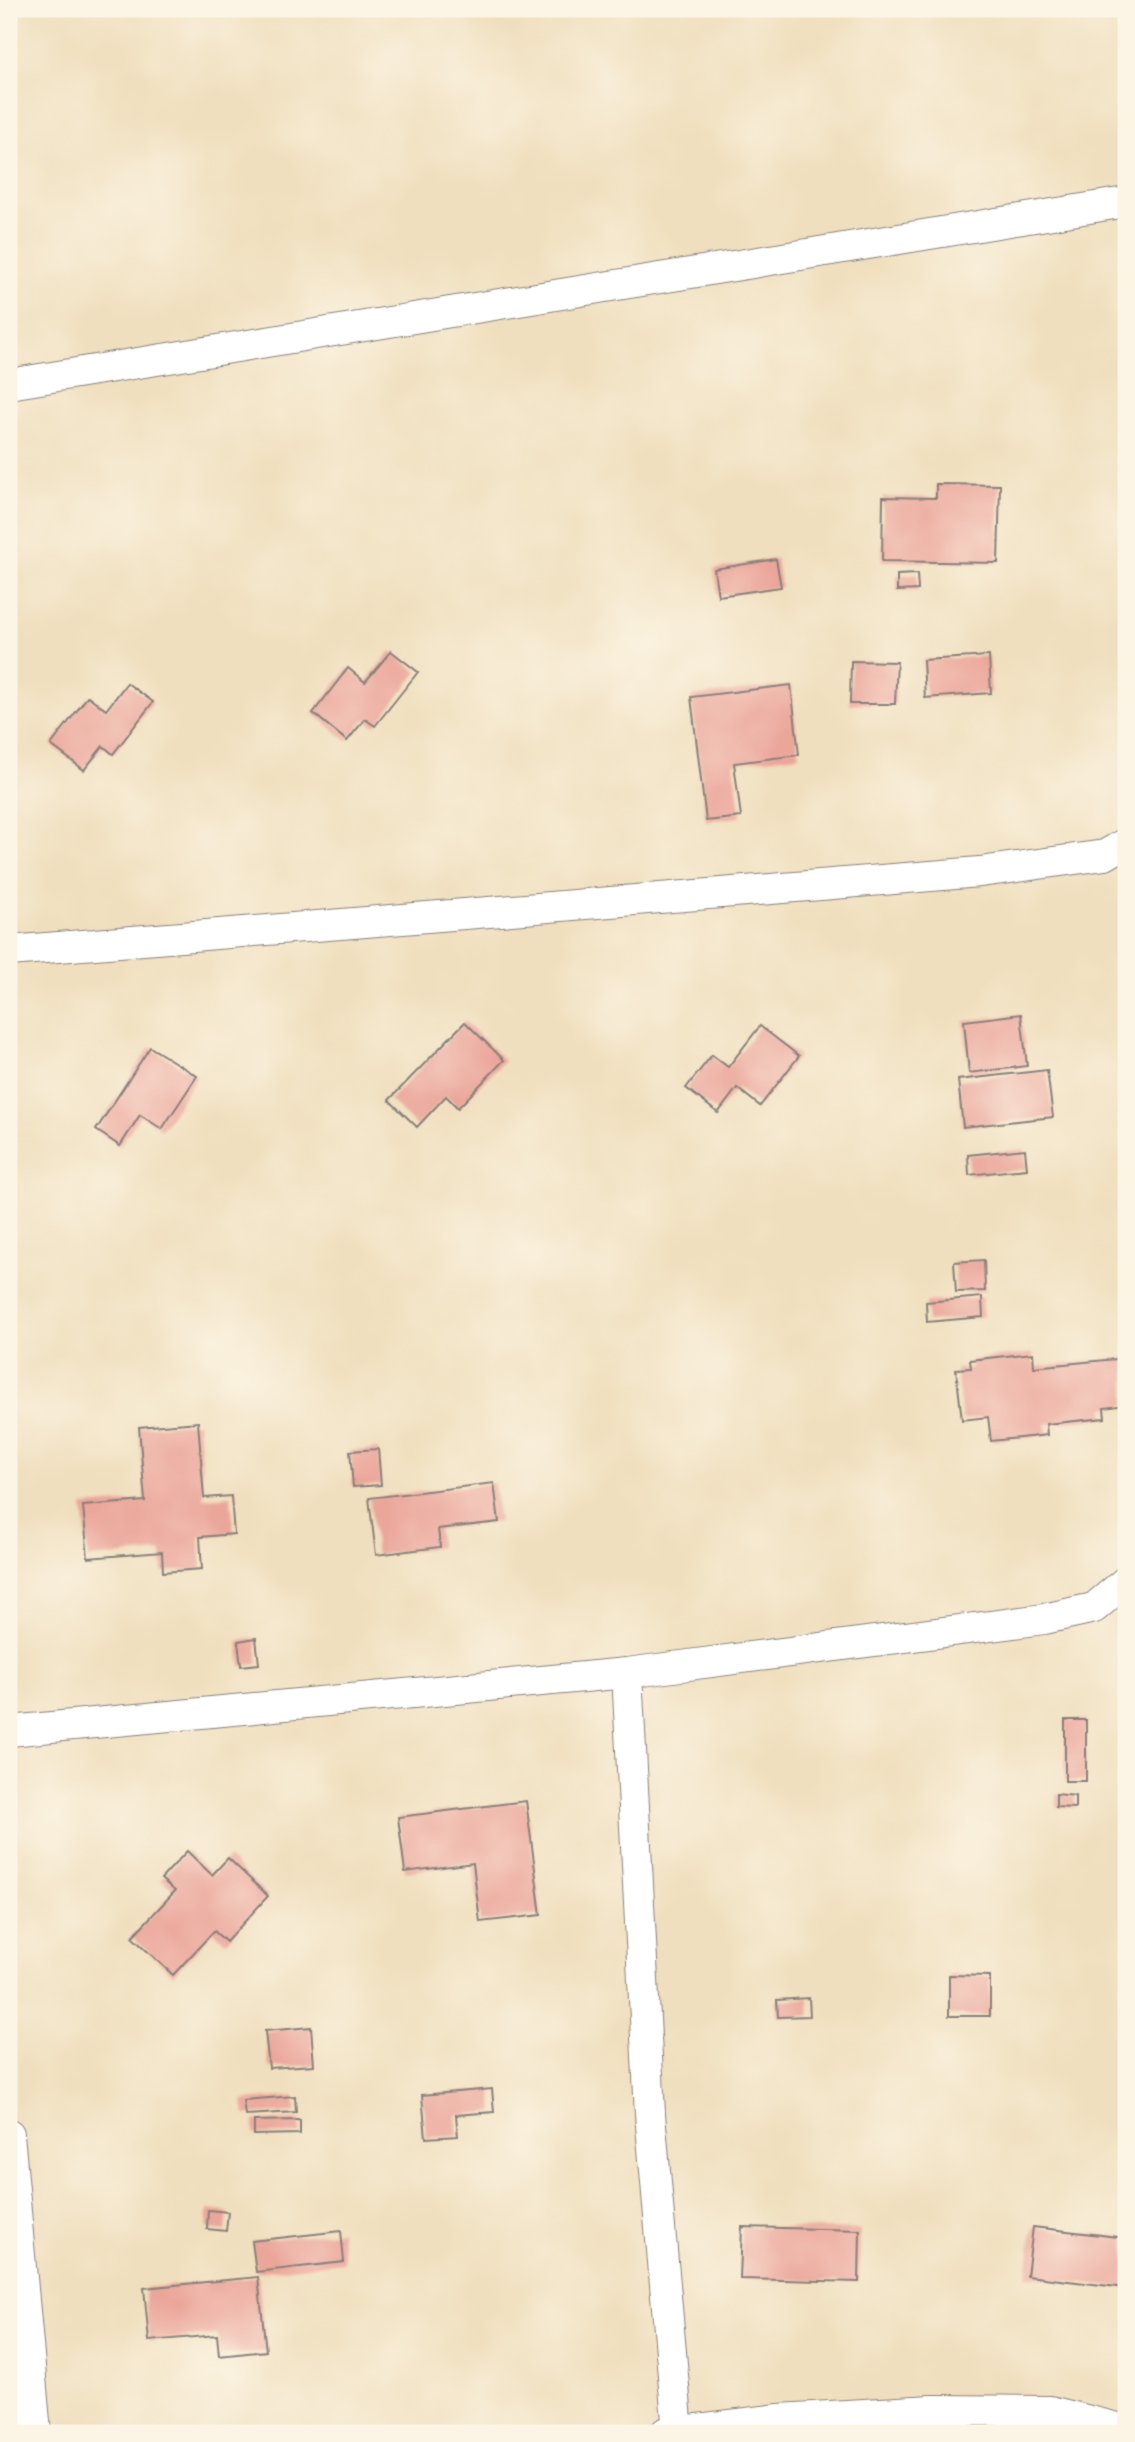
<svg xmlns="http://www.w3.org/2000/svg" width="1135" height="2442" font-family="'Balsamiq Sans',sans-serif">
<rect width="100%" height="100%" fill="#fcf5e5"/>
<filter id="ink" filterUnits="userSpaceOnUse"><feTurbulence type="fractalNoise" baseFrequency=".0143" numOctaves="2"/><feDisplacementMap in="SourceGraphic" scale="14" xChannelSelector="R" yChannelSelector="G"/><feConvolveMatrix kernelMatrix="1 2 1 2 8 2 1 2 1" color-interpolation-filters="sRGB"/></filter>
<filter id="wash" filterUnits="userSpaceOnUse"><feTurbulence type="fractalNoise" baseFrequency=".00686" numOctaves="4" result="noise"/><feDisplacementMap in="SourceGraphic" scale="28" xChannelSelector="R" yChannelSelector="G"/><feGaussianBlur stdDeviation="1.57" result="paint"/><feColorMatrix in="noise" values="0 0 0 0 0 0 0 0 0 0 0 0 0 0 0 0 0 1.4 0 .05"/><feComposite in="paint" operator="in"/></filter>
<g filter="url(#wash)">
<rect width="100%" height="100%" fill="#f0dfbe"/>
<g id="blocks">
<!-- building -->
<g fill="#eba69a">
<path d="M936 484 1000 485 998 563 882 561 883 497 936 498Z"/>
<path d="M776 559 781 587 718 596 714 569Z"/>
<path d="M917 574 918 590 897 591V575Z"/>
<path d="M391 651 418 672 375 726 365 719 347 741 313 713 348 668 365 682Z"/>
<path d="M989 656 991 693 925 698 923 660Z"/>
<path d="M851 661 897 662 895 704H850Z"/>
<path d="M127 683 153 702 113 754 103 746 84 770 51 745 88 696 106 710Z"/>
<path d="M791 685 799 755 734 763 741 817 706 821 691 697Z"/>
<path d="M1021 1014 1027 1066 969 1073 964 1021Z"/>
<path d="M465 1022 504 1060 458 1108 446 1096 417 1127 389 1100Z"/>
<path d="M760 1026 799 1056 760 1106 737 1088 718 1113 686 1088 712 1055 728 1067Z"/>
<path d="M150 1047 197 1076 162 1129 140 1115 120 1146 96 1130Z"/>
<path d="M1047 1070 1053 1117 963 1127 958 1080Z"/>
<path d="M1025 1149 1027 1169 969 1175 968 1155Z"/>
<path d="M984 1260 985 1291 956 1292 954 1262Z"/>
<path d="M982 1297 983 1317 927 1322 926 1302Z"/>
<path d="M1033 1353 1034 1367 1126 1358V1405L1104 1408 1105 1418 1046 1424 1047 1435 991 1441 988 1417 962 1420 956 1369 971 1368 970 1360Z"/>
<path d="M198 1422 204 1498 231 1496 234 1534 200 1537 202 1569 163 1572 162 1552 88 1558 83 1506 145 1501 139 1427Z"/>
<path d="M378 1449 381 1485 353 1487 350 1451Z"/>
<path d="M494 1483 499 1522 438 1529 440 1547 376 1555 369 1498Z"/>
<path d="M256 1638 259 1664 241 1666 238 1641Z"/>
<rect x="1065" y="1720" width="21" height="61"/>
<path d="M1056 1794 1075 1796V1808L1056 1807Z"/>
<path d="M526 1801 541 1915 480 1922 473 1863 405 1872 398 1817Z"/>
<path d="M187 1851 212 1875 228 1858 268 1896 226 1942 214 1931 173 1975 132 1937 175 1891 161 1879Z"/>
<path d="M949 1975 990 1976V2016H949Z"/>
<path d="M809 1998 810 2016 778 2017 777 2000Z"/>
<path d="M311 2027 314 2065 269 2068 265 2031Z"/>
<path d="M492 2089 494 2112 456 2115 458 2136 426 2138 422 2095Z"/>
<path d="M295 2096 296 2112 245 2115 243 2100Z"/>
<path d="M300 2120V2134L254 2135V2121Z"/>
<path d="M208 2210 228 2212 226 2231 207 2229Z"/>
<path d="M742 2227 860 2230 859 2282 740 2279Z"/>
<path d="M1033 2227 1126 2238V2288L1027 2276Z"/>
<path d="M341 2231 344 2262 256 2272 252 2241Z"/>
<path d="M258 2277 266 2351 219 2356 217 2335 149 2341 144 2288Z"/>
</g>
</g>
</g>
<g filter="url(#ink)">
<use href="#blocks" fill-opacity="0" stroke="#89807c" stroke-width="2"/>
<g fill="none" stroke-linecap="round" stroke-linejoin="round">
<defs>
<g id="street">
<path d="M9 384 1126 202"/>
<path d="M9 951 980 872 1105 855 1126 843"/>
<path d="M627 1673 650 2114 678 2432"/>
<path d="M9 1731 627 1673 1044 1619 1094 1608 1126 1581"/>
<path d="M9 2134 36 2433"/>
<path d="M665 2433 779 2419 932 2410 1050 2411 1126 2430"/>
</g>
</defs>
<!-- street casing -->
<use href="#street" stroke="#89807c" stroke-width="32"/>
<!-- street -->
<use href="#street" stroke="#fff" stroke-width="30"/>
</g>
</g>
<!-- margin -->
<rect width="1135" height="2442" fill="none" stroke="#fcf5e5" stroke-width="35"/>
</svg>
